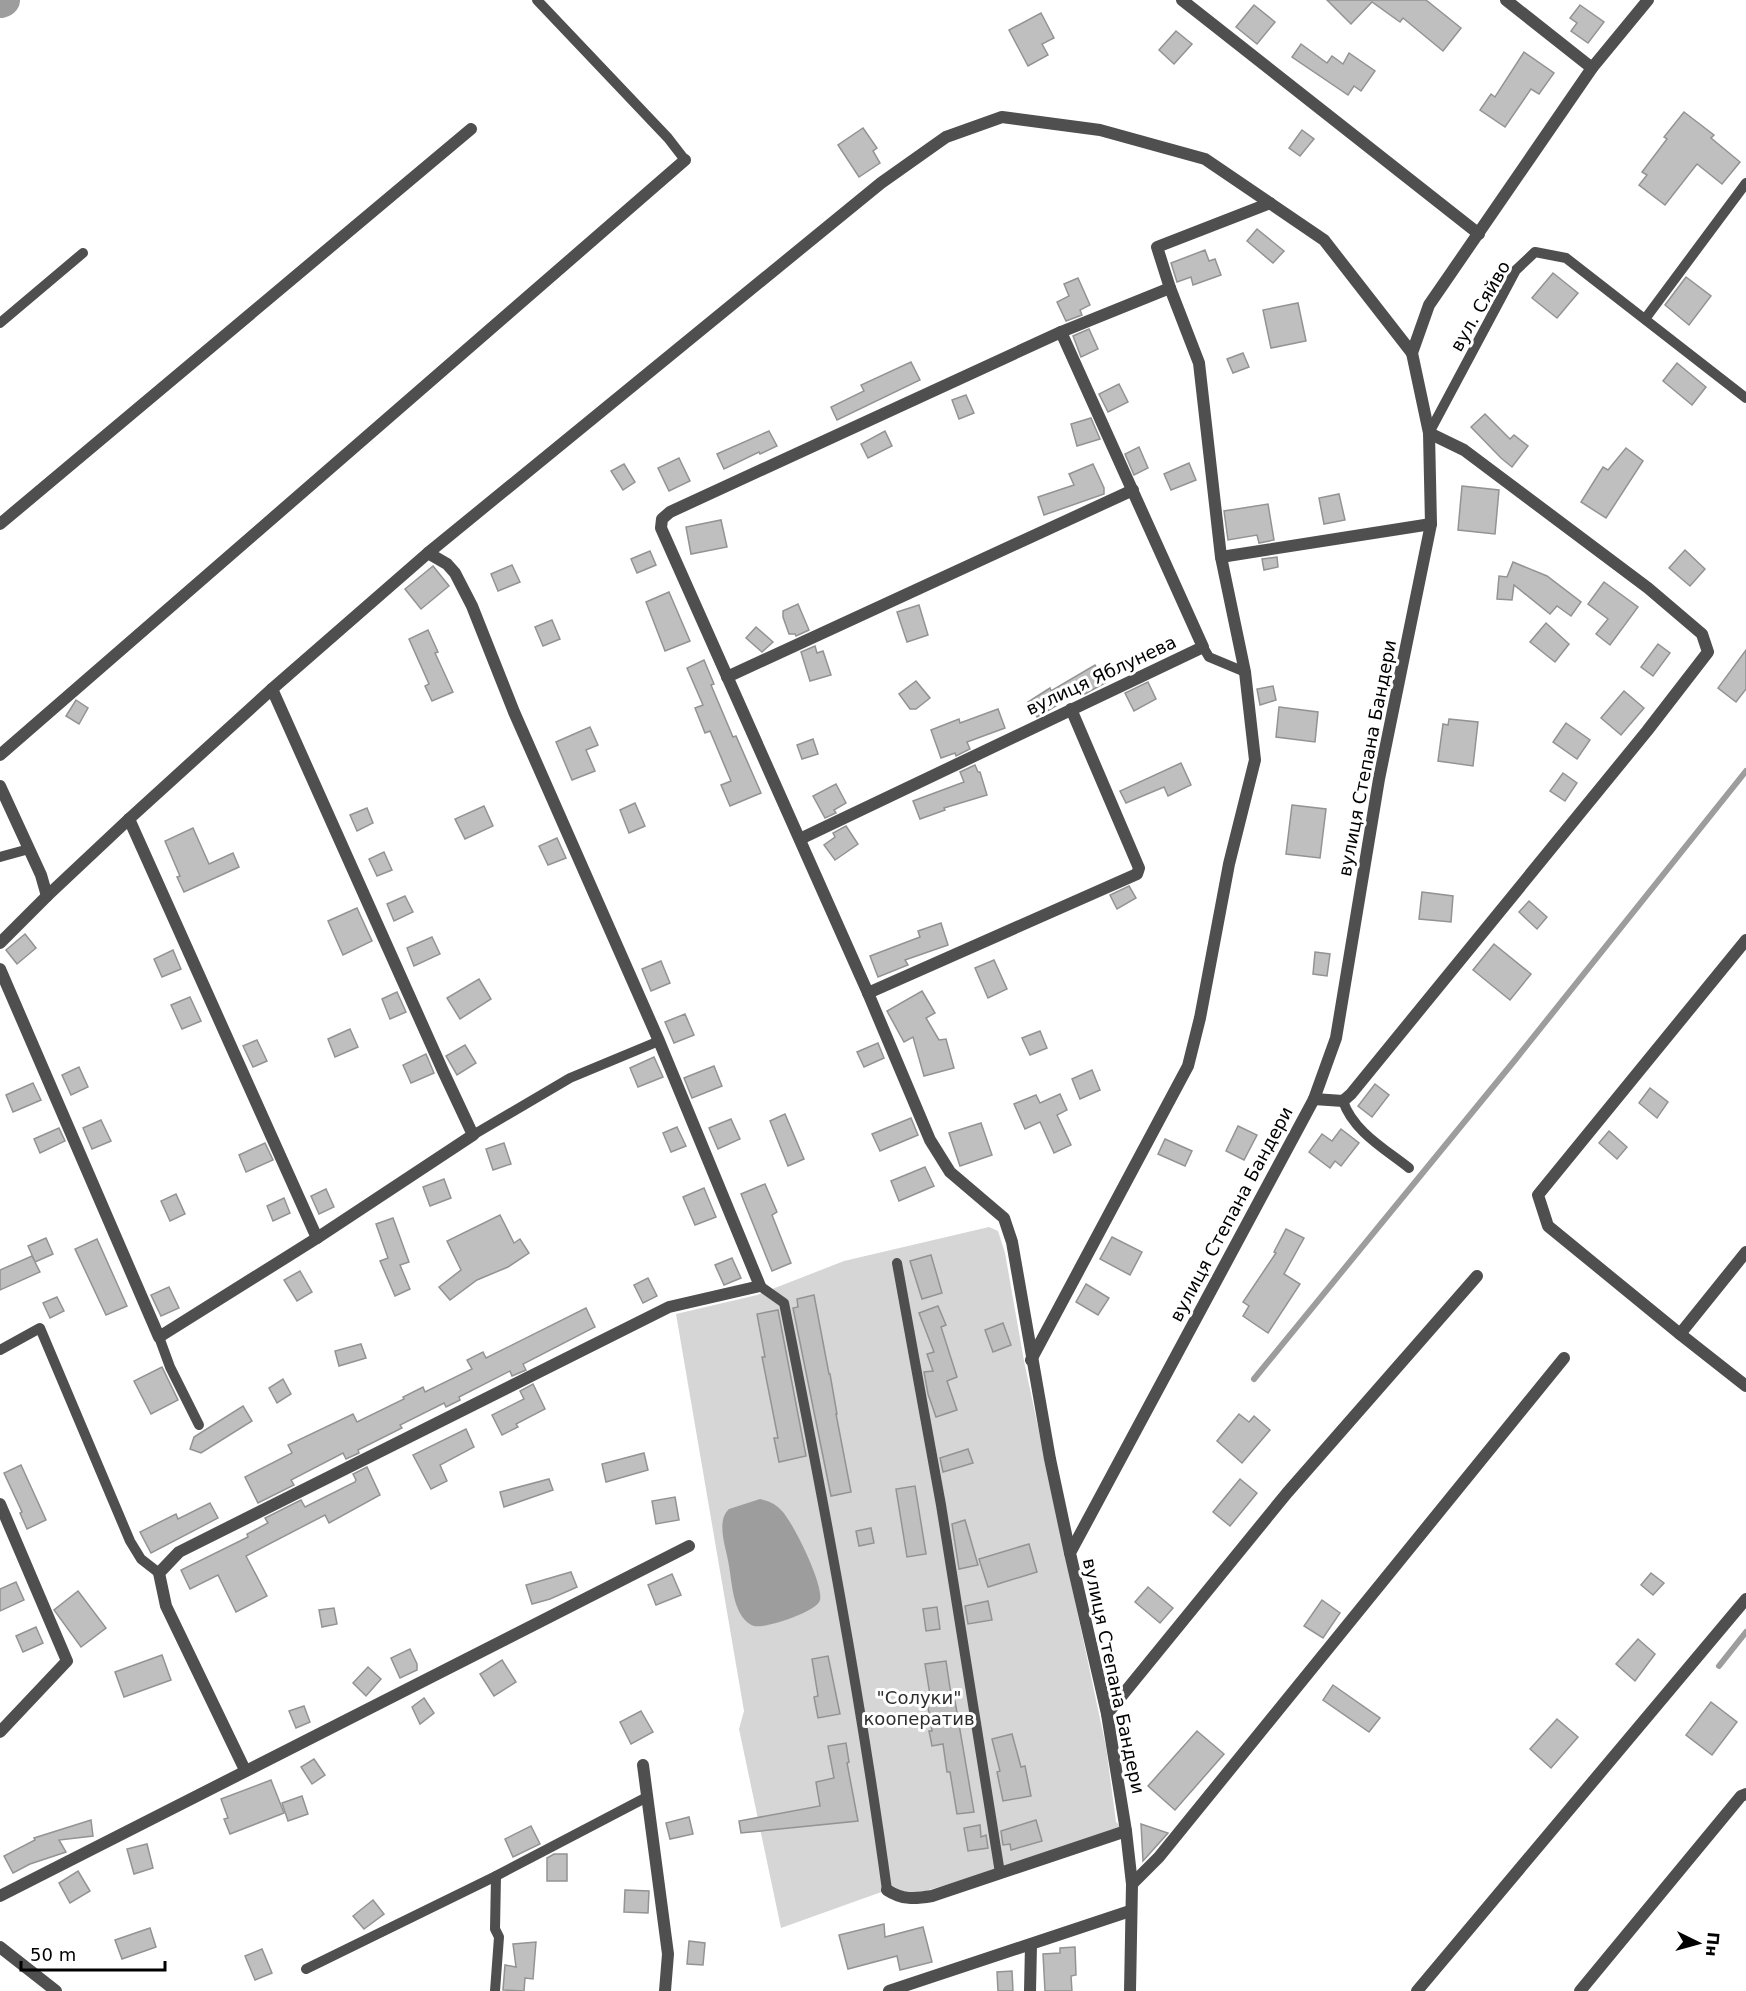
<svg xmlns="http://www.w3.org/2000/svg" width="1746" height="1991" font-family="'DejaVu Sans',sans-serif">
<rect width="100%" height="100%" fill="#fff"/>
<!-- green -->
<path fill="#d6d6d6" d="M989 1227 998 1231 1005 1253 1024 1361 1106 1747 1116 1822 1126 1831 919 1893 887 1890 781 1928 739 1729 744 1711 676 1314 757 1295 844 1261Z"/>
<!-- water -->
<path fill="#9d9d9d" d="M760 1499C768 1501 774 1503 780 1509 792 1519 824 1585 820 1600 818 1611 766 1629 754 1626 753 1626 748 1623 747 1622 733 1610 732 1583 729 1566 727 1550 715 1522 729 1509Z"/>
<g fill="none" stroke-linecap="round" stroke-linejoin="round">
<!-- stream -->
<g stroke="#9d9d9d" stroke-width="6">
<path d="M1254 1379 1515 1060 1746 771"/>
<path d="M1719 1666 1746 1632"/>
</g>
<!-- river -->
<path stroke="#9d9d9d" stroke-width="34" d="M0 1 3 0"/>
</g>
<!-- building -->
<g fill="#bfbfbf" stroke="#939393" stroke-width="1.5">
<path d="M1327 0H1426L1461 28 1443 51 1403 18 1400 22 1372 2 1351 24Z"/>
<path d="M1254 5 1275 22 1257 44 1236 27Z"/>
<path d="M1580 5 1604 22 1588 43 1571 31 1577 23 1570 18Z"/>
<path d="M1041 13 1054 38 1042 44 1048 55 1028 66 1009 30Z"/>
<path d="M1176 31 1192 44 1174 64 1159 50Z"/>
<path d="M1301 44 1327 63 1332 56 1343 64 1349 53 1375 71 1361 91 1354 86 1348 95 1292 57Z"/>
<path d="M1524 52 1554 73 1539 94 1531 89 1505 127 1480 110 1491 94 1495 97Z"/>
<path d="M1684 112 1714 135 1711 138 1740 162 1722 184 1697 164 1665 205 1639 185 1647 175 1642 172 1667 139 1664 137Z"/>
<path d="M863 128 877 148 873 151 880 163 859 177 838 145Z"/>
<path d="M1302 130 1314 139 1300 156 1289 148Z"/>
<path d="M1257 229 1284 251 1273 263 1247 241Z"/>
<path d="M1205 250 1209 261 1215 259 1221 275 1193 285 1191 277 1177 282 1171 263Z"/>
<path d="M1553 273 1578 293 1557 318 1532 298Z"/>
<path d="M1686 277 1711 296 1689 325 1665 305Z"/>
<path d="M1078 278 1090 305 1080 310 1082 315 1066 321 1057 302 1069 296 1064 284Z"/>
<path d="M1298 303 1306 341 1271 348 1263 310Z"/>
<path d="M1089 329 1098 349 1081 357 1073 336Z"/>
<path d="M1243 353 1249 367 1233 373 1227 359Z"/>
<path d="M911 362 920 380 837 420 831 407 864 391 861 385Z"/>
<path d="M1677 363 1706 387 1692 405 1663 381Z"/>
<path d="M1119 384 1128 402 1108 412 1099 394Z"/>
<path d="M966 395 974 413 959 419 952 400Z"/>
<path d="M1485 414 1510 439 1514 435 1528 446 1512 467 1501 458 1471 427Z"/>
<path d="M1091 418 1100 439 1077 446 1071 424Z"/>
<path d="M769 431 777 446 760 454 759 452 724 469 717 454Z"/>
<path d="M885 431 892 446 868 458 861 444Z"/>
<path d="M1139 447 1148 468 1134 475 1125 454Z"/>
<path d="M1626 448 1643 461 1606 518 1581 502 1603 467 1608 470Z"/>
<path d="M679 458 690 481 669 491 658 468Z"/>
<path d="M1189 463 1196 480 1171 490 1164 474Z"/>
<path d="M624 464 635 482 623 490 611 471Z"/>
<path d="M1093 464 1104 488V494L1044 515 1038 497 1074 485 1069 474Z"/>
<path d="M1462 486 1499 490 1495 534 1458 530Z"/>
<path d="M1339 494 1345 520 1324 524 1319 498Z"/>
<path d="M1268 504 1274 540 1259 543 1257 535 1228 540 1224 511Z"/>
<path d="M721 520 727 547 691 554 686 527Z"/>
<path d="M1685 550 1705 569 1690 586 1669 568Z"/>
<path d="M650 551 656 565 637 573 631 559Z"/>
<path d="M1277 557 1278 567 1264 570 1262 559Z"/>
<path d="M1513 562 1547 576 1581 602 1571 616 1557 606 1550 614 1514 585 1512 600 1497 599 1499 576 1507 577Z"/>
<path d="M512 565 520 582 498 591 491 574Z"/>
<path d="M433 566 449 586 421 609 405 589Z"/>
<path d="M1604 582 1638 607 1610 645 1596 634 1608 619 1588 604Z"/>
<path d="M669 592 690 641 665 651 646 602Z"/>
<path d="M798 604 809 630 796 636 795 634H789L783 617V611Z"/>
<path d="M919 605 928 635 907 642 897 612Z"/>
<path d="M552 620 560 639 543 646 535 627Z"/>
<path d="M1546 623 1569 644 1555 662 1530 642Z"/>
<path d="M756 627 773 642 762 652 746 638Z"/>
<path d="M428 630 438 652 435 653 453 692 432 701 425 686 429 684 409 639Z"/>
<path d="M1658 644 1670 653 1653 676 1641 667Z"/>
<path d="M815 646 817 653 823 651 831 675 810 681 801 652Z"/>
<path d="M1746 650V689L1736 702 1718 688Z"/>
<path d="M704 660 714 684 711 685 733 737 736 736 761 793 730 806 721 785 731 781 710 731 705 733 695 708 703 705 687 668Z"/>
<path d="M1095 665 1105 683 1083 695 1081 691 1037 717 1028 702 1050 688 1051 691Z"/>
<path d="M916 681 930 698 916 709H910L899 694Z"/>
<path d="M1148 682 1156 699 1134 711 1125 693Z"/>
<path d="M1273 686 1276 700 1260 705 1257 689Z"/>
<path d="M1624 691 1644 708 1621 735 1601 718Z"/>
<path d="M76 700 88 708 79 724 66 716Z"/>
<path d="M1279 707 1318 712 1315 742 1276 737Z"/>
<path d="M998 709 1005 728 967 742 970 749 956 756 955 753 941 758 931 730 959 719 960 723Z"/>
<path d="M1449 719 1478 722 1473 766 1438 761 1443 724 1448 725Z"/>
<path d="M1566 723 1590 740 1577 759 1553 742Z"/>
<path d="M590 727 598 745 586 750 595 771 572 780 556 742Z"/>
<path d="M813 739 818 754 802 759 797 745Z"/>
<path d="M1181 763 1191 785 1168 796 1164 787 1126 803 1120 791Z"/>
<path d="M975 765 978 772H980L987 795 944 808 945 810 920 819 913 801 964 782 960 772Z"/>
<path d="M1563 773 1577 783 1565 801 1550 791Z"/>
<path d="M836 784 846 803 834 810 836 813 825 818 813 796Z"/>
<path d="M635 803 645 826 629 833 620 810Z"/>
<path d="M1292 805 1326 809 1320 858 1286 854Z"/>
<path d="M484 806 493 826 465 839 455 819Z"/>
<path d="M367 808 373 823 357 831 350 815Z"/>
<path d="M846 826 858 844 835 860 824 845 835 837 833 833Z"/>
<path d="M193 828 209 864 233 853 239 867 184 892 177 877 180 876 165 841Z"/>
<path d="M557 838 566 858 548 865 539 846Z"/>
<path d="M384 852 392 870 377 876 369 859Z"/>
<path d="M1129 886 1136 898 1117 909 1110 895Z"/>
<path d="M1422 892 1453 896 1451 922 1419 919Z"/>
<path d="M405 896 413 912 394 921 387 904Z"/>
<path d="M1529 901 1547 917 1537 929 1519 912Z"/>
<path d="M357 908 372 941 343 955 328 921Z"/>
<path d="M941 923 948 945 905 960 908 965 878 977 870 956 920 937 918 931Z"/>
<path d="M25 934 36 948 17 964 6 950Z"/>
<path d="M432 937 440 954 414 966 407 948Z"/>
<path d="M1494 944 1531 974 1510 1000 1473 970Z"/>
<path d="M173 950 181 969 162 977 154 959Z"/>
<path d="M1315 952 1330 954 1327 976 1313 974Z"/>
<path d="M994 960 1007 989 988 998 975 968Z"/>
<path d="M661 961 670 983 651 991 642 969Z"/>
<path d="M479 979 491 999 460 1019 447 998Z"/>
<path d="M922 991 935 1013 926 1018 939 1040 946 1039 954 1068 924 1076 913 1037 904 1042 887 1011Z"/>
<path d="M397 992 406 1012 390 1019 382 999Z"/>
<path d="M190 997 201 1021 182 1029 171 1005Z"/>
<path d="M685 1014 694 1035 674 1043 665 1022Z"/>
<path d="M350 1029 358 1047 335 1057 328 1039Z"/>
<path d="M1040 1031 1047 1048 1030 1055 1022 1038Z"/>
<path d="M257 1040 267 1061 253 1067 243 1046Z"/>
<path d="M878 1043 884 1058 864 1067 857 1052Z"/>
<path d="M465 1045 476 1063 457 1075 446 1056Z"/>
<path d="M426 1054 434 1073 411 1083 403 1065Z"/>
<path d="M654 1057 663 1077 638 1087 630 1068Z"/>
<path d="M714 1066 722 1086 692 1098 684 1078Z"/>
<path d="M79 1067 88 1087 71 1095 62 1075Z"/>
<path d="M1092 1070 1100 1090 1080 1099 1072 1079Z"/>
<path d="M33 1083 41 1100 13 1112 6 1095Z"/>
<path d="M1375 1084 1389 1095 1372 1117 1358 1106Z"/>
<path d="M1650 1088 1668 1102 1657 1118 1639 1103Z"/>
<path d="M1060 1094 1067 1110 1057 1115 1071 1145 1054 1153 1040 1122 1025 1129 1014 1104 1036 1095 1040 1103Z"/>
<path d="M785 1114 804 1159 788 1166 770 1121Z"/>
<path d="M911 1118 918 1135 880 1151 872 1134Z"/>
<path d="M731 1119 740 1139 718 1149 709 1128Z"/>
<path d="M101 1120 111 1141 92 1149 83 1128Z"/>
<path d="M981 1123 992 1155 960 1166 949 1133Z"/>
<path d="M1238 1126 1257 1135 1244 1160 1226 1151Z"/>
<path d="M677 1127 686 1146 671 1152 663 1133Z"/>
<path d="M59 1128 65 1141 40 1153 34 1139Z"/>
<path d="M1341 1129 1359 1143 1341 1166 1335 1161 1330 1168 1309 1152 1322 1134 1332 1141Z"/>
<path d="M1609 1131 1627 1147 1617 1159 1599 1143Z"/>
<path d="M1165 1139 1192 1151 1185 1166 1158 1154Z"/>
<path d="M265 1143 273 1160 246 1172 239 1155Z"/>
<path d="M504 1143 511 1164 493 1170 486 1149Z"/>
<path d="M925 1167 934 1186 899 1201 891 1181Z"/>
<path d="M444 1179 451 1198 430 1206 423 1187Z"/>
<path d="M765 1184 777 1212 772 1215 791 1263 772 1271 741 1194Z"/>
<path d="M704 1188 716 1217 695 1225 683 1197Z"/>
<path d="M326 1189 334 1207 319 1214 311 1196Z"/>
<path d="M176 1194 185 1214 170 1221 161 1201Z"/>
<path d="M284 1198 290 1213 273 1221 267 1206Z"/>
<path d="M500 1215 514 1243 520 1239 529 1253 508 1267 477 1280 450 1300 439 1287 461 1270 447 1241Z"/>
<path d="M393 1218 409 1262 400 1265 410 1289 395 1296 380 1261 388 1258 376 1224Z"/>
<path d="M1286 1229 1304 1238 1284 1274 1300 1284 1268 1333 1243 1316 1249 1306 1243 1302 1276 1253 1274 1252Z"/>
<path d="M1112 1237 1142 1252 1130 1275 1100 1259Z"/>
<path d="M46 1238 53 1254 35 1262 28 1246Z"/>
<path d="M97 1239 127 1306 106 1315 75 1249Z"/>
<path d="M931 1255 942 1293 922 1299 910 1261Z"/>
<path d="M32 1256 40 1272 0 1290V1270Z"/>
<path d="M732 1258 741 1278 724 1285 715 1265Z"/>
<path d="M300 1271 312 1292 297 1301 284 1280Z"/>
<path d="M648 1278 657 1296 643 1303 634 1285Z"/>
<path d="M1086 1284 1109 1298 1098 1315 1076 1302Z"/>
<path d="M169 1287 179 1308 161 1316 151 1295Z"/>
<path d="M814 1295 829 1374H830L837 1414H836L851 1492 831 1496 793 1308 798 1307 797 1299Z"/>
<path d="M57 1297 64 1311 50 1318 43 1303Z"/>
<path d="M938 1306 946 1325 941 1327 957 1377 947 1381 957 1410 936 1417 928 1394 924 1372 933 1371 927 1354 934 1352 919 1313Z"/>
<path d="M586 1308 595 1327 523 1364 526 1370 512 1376 510 1371 459 1397 460 1400 446 1407 444 1403 400 1425 402 1428 358 1450 359 1453 346 1459 343 1453 291 1480 294 1485 258 1503 245 1477 292 1453 288 1445 353 1414 357 1422 404 1399 403 1397 423 1387 425 1392 472 1369 467 1360 483 1352 486 1358Z"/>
<path d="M778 1310 806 1456 779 1462 774 1438H778L762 1357H765L757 1314Z"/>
<path d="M1003 1323 1011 1345 993 1352 985 1330Z"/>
<path d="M361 1344 366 1358 339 1366 335 1351Z"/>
<path d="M162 1367 178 1400 151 1414 134 1381Z"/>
<path d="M283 1379 291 1394 277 1403 269 1388Z"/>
<path d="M533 1384 545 1409 516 1424 518 1427 502 1435 492 1415 524 1399 520 1391Z"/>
<path d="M243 1406 252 1421 201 1453 190 1449 194 1437Z"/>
<path d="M1239 1414 1249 1422 1254 1416 1270 1430 1242 1463 1217 1441Z"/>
<path d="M466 1429 474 1447 440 1465 447 1481 431 1489 413 1455Z"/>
<path d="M968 1449 973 1463 943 1472 940 1458Z"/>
<path d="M644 1453 648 1470 606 1482 602 1464Z"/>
<path d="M21 1465 46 1520 27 1529 20 1513 22 1512 4 1473Z"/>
<path d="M367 1467 380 1495 329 1523 325 1515 246 1556 267 1596 236 1612 218 1575 190 1589 181 1570 248 1537 247 1534 268 1523 265 1518 301 1500 305 1507 355 1482 356 1480 353 1474Z"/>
<path d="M549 1479 553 1490 504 1507 500 1492Z"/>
<path d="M1240 1479 1257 1493 1230 1526 1213 1512Z"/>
<path d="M915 1486 926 1554 907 1557 896 1489Z"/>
<path d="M675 1497 679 1520 656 1524 652 1501Z"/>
<path d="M210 1503 218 1518 151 1553 140 1532 176 1514 178 1519Z"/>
<path d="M965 1520 978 1565 959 1569 952 1524Z"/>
<path d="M871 1528 874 1543 859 1546 856 1531Z"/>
<path d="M1029 1544 1037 1572 988 1587 979 1559Z"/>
<path d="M571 1572 577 1587 550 1599 532 1604 526 1585Z"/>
<path d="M1651 1573 1664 1583 1653 1595 1641 1585Z"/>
<path d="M672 1574 681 1595 656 1605 648 1585Z"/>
<path d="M16 1582 24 1600 0 1611V1589Z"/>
<path d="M1148 1587 1173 1608 1160 1623 1135 1602Z"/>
<path d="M78 1591 106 1628 81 1647 54 1610Z"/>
<path d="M1322 1600 1340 1613 1323 1638 1304 1626Z"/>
<path d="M988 1601 992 1620 968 1624 965 1606Z"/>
<path d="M937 1607 940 1629 926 1631 923 1609Z"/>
<path d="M334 1608 337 1624 322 1627 319 1610Z"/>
<path d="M36 1627 43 1643 23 1652 16 1636Z"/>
<path d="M1638 1639 1655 1654 1635 1681 1616 1664Z"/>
<path d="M410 1649 417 1664V1670L400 1678 391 1658Z"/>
<path d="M162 1655 171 1680 124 1697 115 1672Z"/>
<path d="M828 1656 840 1714 818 1718 814 1697 818 1696 812 1659Z"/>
<path d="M502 1660 516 1682 494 1696 480 1674Z"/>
<path d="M946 1661 952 1701H955L974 1812 957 1814 950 1772H947L943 1744 932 1746 929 1731H932L926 1695H930L925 1664Z"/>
<path d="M368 1667 381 1679 366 1696 353 1683Z"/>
<path d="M1333 1685 1380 1718 1369 1732 1323 1700Z"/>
<path d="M424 1698 434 1713 420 1724 412 1707Z"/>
<path d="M1711 1702 1737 1722 1712 1755 1686 1735Z"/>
<path d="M304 1706 310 1722 296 1728 289 1711Z"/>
<path d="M641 1711 653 1732 631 1744 620 1722Z"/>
<path d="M1557 1719 1578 1737 1551 1768 1530 1749Z"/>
<path d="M1197 1731 1224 1754 1175 1810 1148 1786Z"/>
<path d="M1012 1734 1021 1767 1025 1766 1031 1796 1003 1801 997 1772 1000 1771 992 1739Z"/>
<path d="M846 1743 849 1762 847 1763 858 1821 741 1833 739 1821 820 1806 816 1782 834 1778 828 1746Z"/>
<path d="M314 1759 325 1775 312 1784 301 1767Z"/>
<path d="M271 1780 284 1813 230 1834 224 1819 228 1818 221 1799Z"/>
<path d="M302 1796 308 1814 288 1821 282 1803Z"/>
<path d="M689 1817 693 1834 670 1839 666 1823Z"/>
<path d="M91 1820 93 1836 59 1840 66 1852 30 1864 13 1873 4 1856 35 1840 34 1838Z"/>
<path d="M1036 1820 1042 1841 1011 1850 1010 1844 1003 1845 1001 1831Z"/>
<path d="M1141 1824 1168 1833 1143 1861Z"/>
<path d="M980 1825 981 1837 986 1835 988 1848 968 1851 964 1828Z"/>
<path d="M531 1826 540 1844 513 1857 505 1839Z"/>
<path d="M147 1844 153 1868 134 1874 127 1849Z"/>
<path d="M554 1854H567V1881H547V1858Z"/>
<path d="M78 1871 90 1891 70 1903 59 1883Z"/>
<path d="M625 1890 649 1891 648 1913 624 1912Z"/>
<path d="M373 1900 384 1914 364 1929 353 1916Z"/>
<path d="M884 1924 885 1937 923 1927 932 1962 900 1970 897 1956 848 1969 839 1935Z"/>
<path d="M150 1928 156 1947 122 1959 115 1940Z"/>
<path d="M689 1941 705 1943 703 1965 687 1964Z"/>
<path d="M536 1942 533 1979 525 1978 524 1991 503 1990 505 1965 516 1967 513 1944Z"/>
<path d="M1075 1947 1076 1975 1071 1976 1072 1991H1045L1043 1954 1060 1953V1948Z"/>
<path d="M262 1949 272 1973 255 1980 245 1956Z"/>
<path d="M1012 1971 1013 1991H998L997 1972Z"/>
</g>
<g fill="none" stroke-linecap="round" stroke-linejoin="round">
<!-- lane -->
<g stroke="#4f4f4f" stroke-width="10">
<path d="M537 0 668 138 685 160"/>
<path d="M1645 319 1746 183"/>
<path d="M0 323 83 253"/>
<path d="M1429 433 1516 270 1535 252 1566 258 1746 398"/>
<path d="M1203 647 1209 657 1245 672"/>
<path d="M0 857 29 849"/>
<path d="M1343 1101C1353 1131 1385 1149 1409 1168"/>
<path d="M473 1135 570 1078 659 1041"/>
<path d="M897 1263 941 1505 1000 1873"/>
<path d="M760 1286 784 1303C823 1498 860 1693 887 1890"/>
<path d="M159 1337 170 1367 199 1425"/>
<path d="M0 1350 40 1328 130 1541 141 1559 159 1573"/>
<path d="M306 1969 496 1876 647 1797"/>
<path d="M495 1991 499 1937 495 1929 496 1876"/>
</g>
<!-- street -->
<g stroke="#4f4f4f" stroke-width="12">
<path d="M1182 0 1479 234"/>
<path d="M1506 0 1592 68"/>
<path d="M0 524 471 129"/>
<path d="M1221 557 1431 524"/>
<path d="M727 677 1133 490"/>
<path d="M0 755 685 160"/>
<path d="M0 786 41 875 47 896"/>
<path d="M129 819 317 1238"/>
<path d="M800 839 1203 647 1061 332"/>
<path d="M1746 940 1538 1195 1548 1226 1680 1334 1746 1386"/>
<path d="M0 943 47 896 129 819 272 689 428 553 881 183 946 137 1002 117 1100 130 1205 159 1324 240 1412 353"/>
<path d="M0 969 159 1337 317 1238 473 1135 443 1071 272 689"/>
<path d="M868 993 1137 874 1139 868 1071 709"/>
<path d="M1314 1099 1343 1101 1351 1094 1647 731 1708 652 1702 634 1648 588 1464 450 1429 433"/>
<path d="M1680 1334 1746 1252"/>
<path d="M1031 1360 1188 1066 1200 1018 1229 864 1255 760 1245 672 1221 557 1199 363 1170 288 1157 247 1270 203"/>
<path d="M0 1504 67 1661 0 1732"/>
<path d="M1070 1553 1050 1459 1012 1242 1004 1218 950 1172 930 1140 868 993 661 528 662 519 670 512 1061 332 1170 288"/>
<path d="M1107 1714 1287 1493 1477 1276"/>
<path d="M643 1765 668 1954 665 1991"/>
<path d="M245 1770 166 1606 159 1573 179 1552 669 1307 760 1286 659 1041 514 712 472 606 455 573 447 564 428 553"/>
<path d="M1132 1884 1159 1857 1564 1358"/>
<path d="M887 1890C902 1900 915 1899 932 1896L1126 1831"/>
<path d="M0 1896 689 1546"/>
<path d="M0 1947 56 1991"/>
<path d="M889 1991 1130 1911"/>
<path d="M1030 1991 1031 1945"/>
<path d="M1130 1991 1132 1884 1126 1831 1107 1714 1070 1553 1314 1099 1336 1038 1379 779 1431 524 1429 433 1412 353 1429 305 1592 68 1648 0"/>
<path d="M1417 1991 1746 1599"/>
<path d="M1580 1991 1741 1796 1746 1794"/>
</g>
</g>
<g text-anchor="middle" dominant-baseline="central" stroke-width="6" stroke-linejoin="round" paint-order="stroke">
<!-- street labels -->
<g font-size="18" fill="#000" stroke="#fff">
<text transform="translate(1480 306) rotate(-60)">вул. Сяйво</text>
<text transform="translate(1101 675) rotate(-25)">вулиця Яблунева</text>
<text transform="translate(1367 758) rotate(-79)">вулиця Степана Бандери</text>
<text transform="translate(1231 1214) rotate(-62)">вулиця Степана Бандери</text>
<text transform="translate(1114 1676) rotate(78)">вулиця Степана Бандери</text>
</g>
<!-- park labels -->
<g font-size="18" fill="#2d2d2d" stroke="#fff">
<text x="919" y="1697">"Солуки"<tspan x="919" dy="21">кооператив</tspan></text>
</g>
</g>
<!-- north arrow -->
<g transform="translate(1698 1943) rotate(95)" stroke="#ffffff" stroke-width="4.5" paint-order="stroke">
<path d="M0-4.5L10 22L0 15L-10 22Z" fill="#000000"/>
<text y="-9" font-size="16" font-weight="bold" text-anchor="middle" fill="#000000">Пн</text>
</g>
<!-- scale -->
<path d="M21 1961v9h144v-9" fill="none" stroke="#000000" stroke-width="3"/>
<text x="30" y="1961" font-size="18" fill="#000000" stroke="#ffffff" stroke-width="4.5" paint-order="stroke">50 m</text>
</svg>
